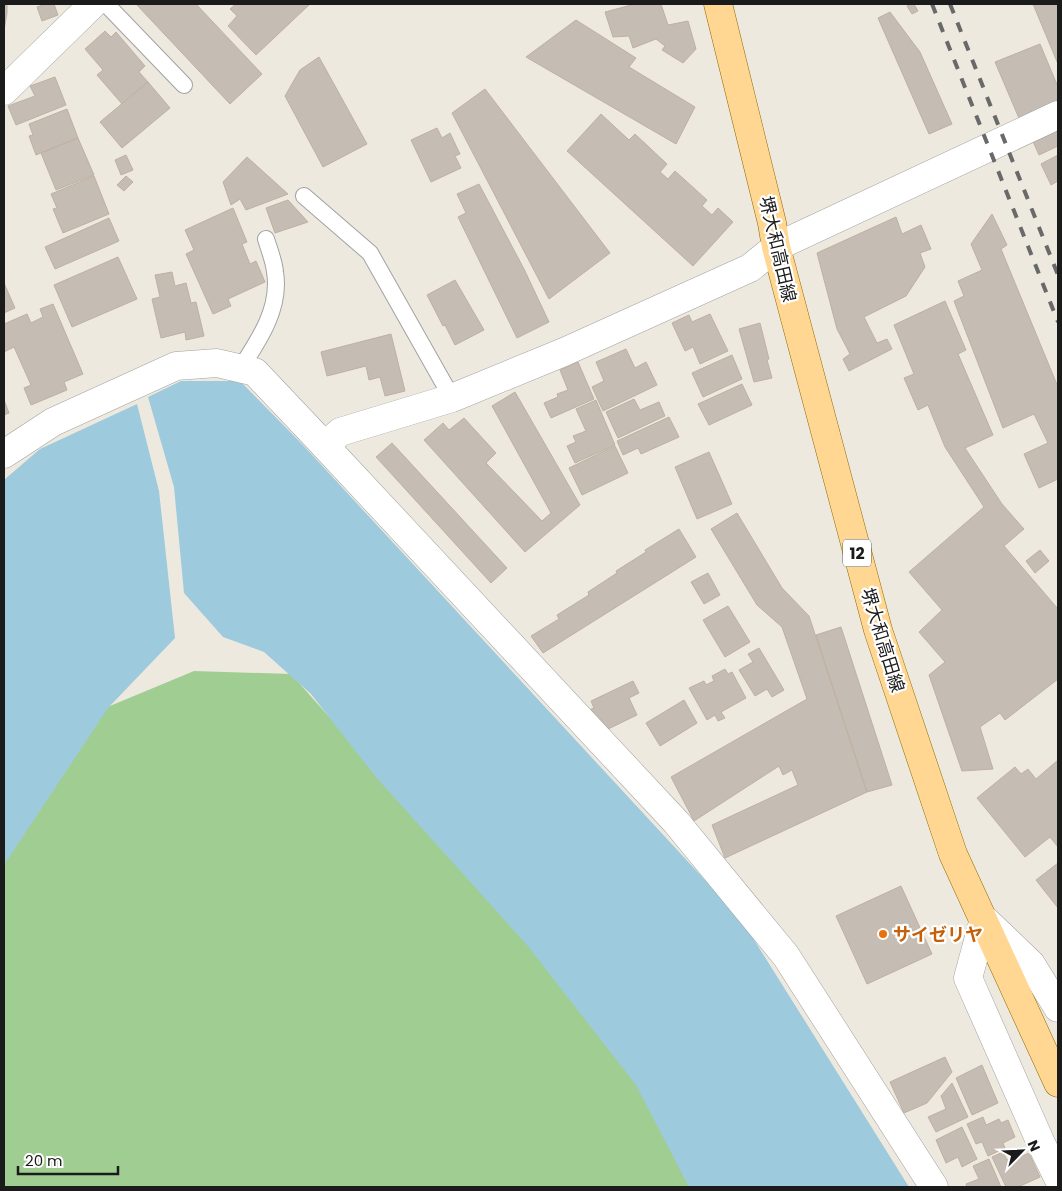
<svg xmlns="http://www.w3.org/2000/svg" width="1062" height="1191" font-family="Poppins,'Noto Sans JP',sans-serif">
<rect width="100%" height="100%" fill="#ede9df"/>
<!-- forest -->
<path fill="#a0ce92" d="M194 671 291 674 429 829 581 979 717 1187H4V830L69 723Z"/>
<!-- water -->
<g fill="#9dcadd">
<path d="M181 381H240L302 444 741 919 909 1187H689L636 1085 527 945 375 776 311 694 264 652 223 637 184 593 174 487 148 397Z"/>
<path d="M137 404 159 491 175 638 108 708 4 865V480L40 449Z"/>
</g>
<!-- building -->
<g fill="#c5bcb3" stroke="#bfb0a1">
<path d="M4 4H7V13L4 30Z"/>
<path d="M46 4H54L58 15 42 21 37 7Z"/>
<path d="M136 4H196L262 74 230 104Z"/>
<path d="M236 4H310L256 55 228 26 237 16 230 9Z"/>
<path d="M635 4H661L668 25 688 21 696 49 683 63 662 50 665 46 656 39 633 48 629 36 613 37 605 12Z"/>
<path d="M911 4H914L918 11 912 14 907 6Z"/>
<path d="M1033 4H1058V64Z"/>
<path d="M890 12 920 52 952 124 929 134 878 18Z"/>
<path d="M576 20 636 58 629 67 695 107 676 144 526 57Z"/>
<path d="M105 31 111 37 116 32 145 66 139 72 148 82 122 104 97 75 103 70 85 49Z"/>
<path d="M1040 44 1058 87V107L1021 123 995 62Z"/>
<path d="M319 57 367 144 323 167 285 96 300 70Z"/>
<path d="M55 77 66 105 16 125 8 106 35 96 30 86Z"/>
<path d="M148 82 170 108 122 148 100 122Z"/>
<path d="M485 89 610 253 549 299 452 113Z"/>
<path d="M67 109 78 138 36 155 29 136 33 135 29 124Z"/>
<path d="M601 114 629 140 635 134 667 164 660 172 668 179 675 171 707 200 702 206 712 215 718 208 733 222 693 266 567 151Z"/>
<path d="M1058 124V146L1039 155 1031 137Z"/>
<path d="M437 128 442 138 450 133 460 154 455 156 461 168 431 182 411 140Z"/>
<path d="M78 138 94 175 56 190 41 153Z"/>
<path d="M126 155 133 170 121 175 115 160Z"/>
<path d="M1058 155V181L1051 185 1041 164Z"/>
<path d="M247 157 288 194 246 210 240 199 231 205 223 182Z"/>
<path d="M94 176 109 214 63 233 53 209 57 208 51 194Z"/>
<path d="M126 176 133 182 124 191 117 185Z"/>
<path d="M479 184 524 269 549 322 517 338 458 217 466 213 457 194Z"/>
<path d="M288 200 308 222 275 233 266 208Z"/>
<path d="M233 208 247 242 242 244 250 264 256 261 265 282 228 299 231 306 213 314 186 254 194 250 185 230Z"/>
<path d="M992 214 1007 245 1001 249 1058 387V479L1039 488 1024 454 1048 443 1034 414 1003 428 954 301 964 296 958 281 982 270 971 244Z"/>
<path d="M896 217 902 234 921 225 931 249 920 253 925 267 906 296 864 317 877 343 887 339 892 349 849 371 843 359 850 354 837 329 817 253Z"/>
<path d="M109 218 119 241 55 269 45 247Z"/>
<path d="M118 257 137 299 72 327 54 285Z"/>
<path d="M172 272 175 286 186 283 191 303 196 302 204 336 186 340 185 332 161 338 152 299 160 297 155 275Z"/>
<path d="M455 280 484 330 455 345 445 325 443 326 427 295Z"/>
<path d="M4 283 15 308 4 313Z"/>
<path d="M945 301 966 350 958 354 993 435 965 448 1002 504 1024 529 1004 546 1058 609V679L1005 720 1000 713 980 727 993 769 962 771 929 675 945 662 919 632 942 610 909 572 984 507 945 447 928 405 918 410 904 378 914 374 894 325Z"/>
<path d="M53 304 83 374 64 382 67 390 31 405 24 388 31 385 14 347 4 352V324L27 314 31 323 43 317 40 309Z"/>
<path d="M710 314 728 351 700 364 693 347 685 351 672 323 689 315 692 322Z"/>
<path d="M760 323 769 359 767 360 772 378 754 382 739 329Z"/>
<path d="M391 334 405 391 385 396 380 377 369 380 366 366 327 376 321 352Z"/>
<path d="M626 349 635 368 646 362 657 385 603 411 592 387 604 381 596 362Z"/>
<path d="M732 355 742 379 703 397 692 373Z"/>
<path d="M578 362 594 399 551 418 544 403 558 397 557 394 568 390 560 370Z"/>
<path d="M742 384 752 405 709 425 698 404Z"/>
<path d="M515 392 580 505 525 552 424 440 443 423 449 430 464 418 496 453 486 463 542 521 551 513 492 406Z"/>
<path d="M634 399 640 410 659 402 665 416 618 438 606 412Z"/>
<path d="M4 400 9 413 4 415Z"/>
<path d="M596 400 615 445 575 463 567 446 576 442 573 436 586 431 576 409Z"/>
<path d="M669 417 679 437 641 454 638 448 623 455 617 441Z"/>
<path d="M392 443 507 568 491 583 376 457Z"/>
<path d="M615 446 628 473 582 495 569 468Z"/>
<path d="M709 452 732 504 697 519 675 467Z"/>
<path d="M737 513 782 588 809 616 867 792 725 858 712 825 798 785 792 770 783 775 779 766 694 821 671 777 807 699 782 627 757 605 711 529Z"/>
<path d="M679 529 696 557 543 653 531 636 559 619 557 615 589 595 588 592 617 573 616 571 646 552 645 550Z"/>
<path d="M1040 550 1049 561 1035 573 1026 561Z"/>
<path d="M708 573 720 595 704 604 691 582Z"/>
<path d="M728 606 750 642 725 657 703 620Z"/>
<path d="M841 627 892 785 867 792 816 635Z"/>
<path d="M759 648 784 690 772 697 767 689 755 696 739 670 753 662 748 654Z"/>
<path d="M725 669 728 674 732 672 746 698 721 712 725 718 718 721 715 715 707 720 689 688 704 681 706 685 714 681 712 676Z"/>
<path d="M633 681 639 693 629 698 637 715 606 730 601 719 595 722 589 710 594 708 591 701Z"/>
<path d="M684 700 697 723 660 746 646 723Z"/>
<path d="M1058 760V847L1050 837 1025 857 977 798 1015 767 1021 774 1028 769 1036 779Z"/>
<path d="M1058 863V908L1036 880Z"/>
<path d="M901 886 932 954 867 984 836 916Z"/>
<path d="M945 1057 952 1072 927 1103 904 1113 890 1082Z"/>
<path d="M982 1065 998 1103 972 1115 956 1078Z"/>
<path d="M952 1083 968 1117 936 1132 928 1117 946 1109 941 1096Z"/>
<path d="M983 1117 986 1125 999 1119 1001 1123 1008 1120 1015 1137 1003 1143 1005 1148 988 1156 982 1142 976 1144 967 1124Z"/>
<path d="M962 1127 977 1159 962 1167 958 1157 946 1163 936 1140Z"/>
<path d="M1003 1152 1007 1160 1018 1155 1020 1157 1029 1153 1040 1177 1018 1187H1006L992 1157Z"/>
<path d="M989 1159 1001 1187H967L966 1184 979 1179 973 1166Z"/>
</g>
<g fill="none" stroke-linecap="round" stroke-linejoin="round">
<defs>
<g id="lane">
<path d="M106 4 184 85"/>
<path d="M304 196 370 253 452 398"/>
<path d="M240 369C259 340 281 308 275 272 274 261 269 249 266 239"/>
</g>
<g id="street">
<path d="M4 91 93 4"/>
<path d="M325 446 676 822 786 956 934 1187"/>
<path d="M4 454 53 422 176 366 217 363 255 372 325 446 340 432 452 398 564 352 750 268 776 247 1058 115"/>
<path d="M1058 1008 1031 964 984 919 968 978 1040 1141 1058 1178"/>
</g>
<path id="primary" d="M718 4 772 223 776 247 878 630 953 854 1058 1083"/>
</defs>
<!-- lane casing -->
<use href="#lane" stroke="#a2a2a2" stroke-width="18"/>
<!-- street casing -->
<use href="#street" stroke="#a2a2a2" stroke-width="29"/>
<!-- primary casing -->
<use href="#primary" stroke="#916b00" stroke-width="29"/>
<!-- lane -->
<use href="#lane" stroke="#fff" stroke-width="16"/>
<!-- street -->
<use href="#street" stroke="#fff" stroke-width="28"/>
<!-- primary -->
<use href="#primary" stroke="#ffd792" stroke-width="28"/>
<!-- rail -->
<g stroke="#696969" stroke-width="4" stroke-dasharray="10 10" stroke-linecap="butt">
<path d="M932 4 1058 322"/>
<path d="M950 4 1058 275"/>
</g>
</g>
<!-- markers -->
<circle fill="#e8710a" stroke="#fff" stroke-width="2" cx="883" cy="934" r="5"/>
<g text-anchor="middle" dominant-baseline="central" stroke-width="4.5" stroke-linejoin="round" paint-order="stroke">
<!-- shield labels -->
<rect fill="#fff" stroke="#5f5f5f" stroke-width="1" x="843" y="539.5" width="28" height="27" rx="4"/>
<g font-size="16" font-weight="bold" fill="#1b1b1b">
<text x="857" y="553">12</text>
</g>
<!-- street labels -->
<g font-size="18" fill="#1b1b1b" stroke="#fff">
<text transform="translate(778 249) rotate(77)">堺大和高田線</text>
<text transform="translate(883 640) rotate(73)">堺大和高田線</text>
</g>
<!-- food labels -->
<g font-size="18" font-weight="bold" fill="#c56008" stroke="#fff" text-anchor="start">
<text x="893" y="934">サイゼリヤ</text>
</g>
</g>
<!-- border -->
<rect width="1062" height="1191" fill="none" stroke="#1b1b1b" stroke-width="10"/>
<!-- north arrow -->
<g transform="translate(1022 1151) rotate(66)" stroke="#ffffff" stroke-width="4" paint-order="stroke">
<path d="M0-4L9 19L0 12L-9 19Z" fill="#1b1b1b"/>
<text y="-8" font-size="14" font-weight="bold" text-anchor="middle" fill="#1b1b1b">N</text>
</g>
<!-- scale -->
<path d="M18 1166v8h100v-8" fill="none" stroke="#1b1b1b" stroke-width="2.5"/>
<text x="25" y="1166" font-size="15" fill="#1b1b1b" stroke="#ffffff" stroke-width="4" paint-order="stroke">20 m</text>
</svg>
